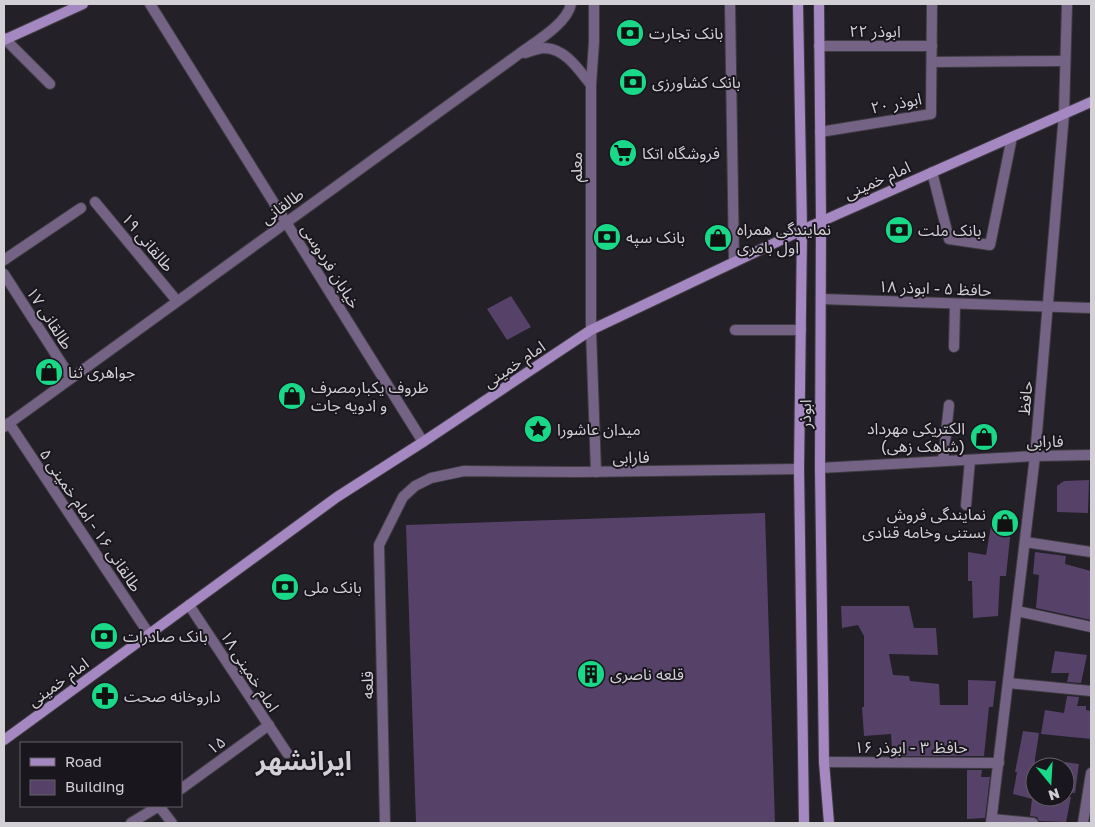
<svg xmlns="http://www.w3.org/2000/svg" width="1095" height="827" font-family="'Golos Text','Noto Sans Arabic',sans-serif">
<rect width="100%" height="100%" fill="#232027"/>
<!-- building -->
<g fill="#564169">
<path d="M511 296 531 327 507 340 487 309Z"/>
<path d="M1089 480 1088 513 1057 512V486L1064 481Z"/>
<path d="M765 513 775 823H416L406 525Z"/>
<path d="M991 526 1011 529 1006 576H1000L998 616 973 618 972 581H968V552L986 555Z"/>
<path d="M1035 552 1066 556 1065 564 1091 571V620L1036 608 1039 575 1033 574Z"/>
<path d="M841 606H909L914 628H936L938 655 889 654 893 675 909 676 910 681 939 684 940 705H968V680L996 681 993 707H989L984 756H898L897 749H892L891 734 864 736 862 707H864V636L858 625 842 628Z"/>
<path d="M1055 651 1087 655 1081 683 1067 682 1069 673H1051Z"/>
<path d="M1067 696 1079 697 1077 706H1086V710L1091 711V739L1041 734 1045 710 1064 713Z"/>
<path d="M1023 731 1039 733 1035 759V797H1071L1066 822 1039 821 1037 817 1030 816 1032 799 1013 794 1017 772H1015Z"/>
<path d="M1065 762 1079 764 1075 793 1065 792Z"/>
<path d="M967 770H982L981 777H990L985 818 967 819Z"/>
</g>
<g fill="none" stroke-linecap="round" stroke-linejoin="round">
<defs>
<g id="minor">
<path d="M730 4 734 262"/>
<path d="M4 38 50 84"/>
<path d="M819 46H932"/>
<path d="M932 62 1065 61"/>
<path d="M820 132 931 114 932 4"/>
<path d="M932 172 949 239 990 245 1012 137"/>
<path d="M95 202 177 301"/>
<path d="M4 260 81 208"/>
<path d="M4 274 71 378"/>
<path d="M821 299 1091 308"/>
<path d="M591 330 596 472"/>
<path d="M735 330H801"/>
<path d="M954 347 955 304"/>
<path d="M9 423 149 634"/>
<path d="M943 461 949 405"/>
<path d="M966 505 970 460"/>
<path d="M1025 542 1091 552"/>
<path d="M189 605 287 753"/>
<path d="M1017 611 1091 627"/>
<path d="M1008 683 1091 691"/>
<path d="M824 762 999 763"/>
<path d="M181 789 269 725"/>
<path d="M159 806 172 823"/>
<path d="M992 819 1033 823"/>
<path d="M131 823 159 806"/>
<path d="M385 823 379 545 403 497 415 486 431 478 464 471 578 472 799 469"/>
<path d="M991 823 1035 456 1064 114 1067 4"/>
<path d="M1083 823 1091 773"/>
</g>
<g id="tertiary">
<path d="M150 4 423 442"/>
<path d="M525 53C531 51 539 48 545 48 566 49 579 70 591 85"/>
<path d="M591 330V85L594 42V4"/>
<path d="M4 427 519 54C535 42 567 24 571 4"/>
<path d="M820 468 1035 456 1091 455"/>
</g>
<g id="secondary">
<path d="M798 4 802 230 799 469 804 823"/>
<path d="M819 4 821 221 820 468 824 762 829 823"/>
<path d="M4 40 83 4"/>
<path d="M4 740 337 497 423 442 591 330 802 230 1091 102"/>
</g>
</defs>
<!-- minor casing -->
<use href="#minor" stroke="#3f3c43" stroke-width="12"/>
<!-- tertiary casing -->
<use href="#tertiary" stroke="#3f3c43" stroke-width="12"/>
<!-- secondary casing -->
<use href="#secondary" stroke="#3f3c43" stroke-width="12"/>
<!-- minor -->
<use href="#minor" stroke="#756386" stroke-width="10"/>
<!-- tertiary -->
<use href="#tertiary" stroke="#756386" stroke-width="10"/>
<!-- secondary -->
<use href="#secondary" stroke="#a588c1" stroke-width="10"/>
</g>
<!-- icons -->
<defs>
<symbol id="bank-disc" viewBox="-11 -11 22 22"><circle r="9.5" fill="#19d989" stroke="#1a161d"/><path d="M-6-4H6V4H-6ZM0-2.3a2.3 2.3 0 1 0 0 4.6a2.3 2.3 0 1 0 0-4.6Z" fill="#111"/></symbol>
<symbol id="supermarket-disc" viewBox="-11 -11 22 22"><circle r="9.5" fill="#19d989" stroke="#1a161d"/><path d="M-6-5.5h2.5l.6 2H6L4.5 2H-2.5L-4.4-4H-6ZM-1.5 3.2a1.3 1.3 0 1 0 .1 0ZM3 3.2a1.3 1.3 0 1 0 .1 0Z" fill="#111"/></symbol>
<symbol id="shop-disc" viewBox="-11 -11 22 22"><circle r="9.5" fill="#19d989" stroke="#1a161d"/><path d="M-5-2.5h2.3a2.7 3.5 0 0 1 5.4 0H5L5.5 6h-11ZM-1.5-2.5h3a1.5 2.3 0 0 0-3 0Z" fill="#111"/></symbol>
<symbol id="sight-disc" viewBox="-11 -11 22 22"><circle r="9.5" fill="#19d989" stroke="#1a161d"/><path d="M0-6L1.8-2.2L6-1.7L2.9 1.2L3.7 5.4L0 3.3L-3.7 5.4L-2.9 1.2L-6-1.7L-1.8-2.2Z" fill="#111"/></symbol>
<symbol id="building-disc" viewBox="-11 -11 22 22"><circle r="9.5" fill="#19d989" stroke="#1a161d"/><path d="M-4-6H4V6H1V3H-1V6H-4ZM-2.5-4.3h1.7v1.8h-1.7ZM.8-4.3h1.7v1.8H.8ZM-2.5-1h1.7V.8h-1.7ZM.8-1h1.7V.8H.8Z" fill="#111"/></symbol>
<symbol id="pharmacy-disc" viewBox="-11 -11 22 22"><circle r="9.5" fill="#19d989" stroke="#1a161d"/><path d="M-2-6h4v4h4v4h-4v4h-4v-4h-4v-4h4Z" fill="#111"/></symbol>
</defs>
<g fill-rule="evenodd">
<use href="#bank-disc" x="614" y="17" width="32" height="32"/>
<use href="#bank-disc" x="617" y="66" width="32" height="32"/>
<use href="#supermarket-disc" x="607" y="137" width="32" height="32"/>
<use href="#bank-disc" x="883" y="214" width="32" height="32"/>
<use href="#bank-disc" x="591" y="221" width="32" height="32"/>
<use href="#shop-disc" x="702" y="222" width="32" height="32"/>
<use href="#shop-disc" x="33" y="356" width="32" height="32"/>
<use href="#shop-disc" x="276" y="380" width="32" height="32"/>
<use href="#sight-disc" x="522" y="413" width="32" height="32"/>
<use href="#shop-disc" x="968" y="421" width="32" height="32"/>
<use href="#shop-disc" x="989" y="507" width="32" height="32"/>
<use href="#bank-disc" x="269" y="571" width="32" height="32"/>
<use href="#bank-disc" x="88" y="620" width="32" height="32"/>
<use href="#building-disc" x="575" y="658" width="32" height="32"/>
<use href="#pharmacy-disc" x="89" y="680" width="32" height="32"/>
</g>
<g text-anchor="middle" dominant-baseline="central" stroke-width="4" stroke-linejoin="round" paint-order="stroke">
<!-- street labels -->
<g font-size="16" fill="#d2d0d5" stroke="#1a161d">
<text x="875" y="31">ابوذر ۲۲</text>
<text transform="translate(896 103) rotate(-11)">ابوذر ۲۰</text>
<text transform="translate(576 167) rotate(-90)">معلم</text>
<text transform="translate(877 180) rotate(-24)">امام خمینی</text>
<text transform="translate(282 206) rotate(-36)">طالقانی</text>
<text transform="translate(148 242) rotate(50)">طالقانی ۱۹</text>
<text transform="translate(331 266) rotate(58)">خیابان فردوسی</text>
<text transform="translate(935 288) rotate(2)">حافظ ۵ - ابوذر ۱۸</text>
<text transform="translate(50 318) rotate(57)">طالقانی ۱۷</text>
<text transform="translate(514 364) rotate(-34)">امام خمینی</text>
<text transform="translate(1025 398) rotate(-85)">حافظ</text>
<text transform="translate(805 414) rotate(-90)">ابوذر</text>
<text transform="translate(1045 441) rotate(-1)">فارابی</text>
<text transform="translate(631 457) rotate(-1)">فارابی</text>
<text transform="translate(91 520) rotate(56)">طالقانی ۱۶ - امام خمینی ۵</text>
<text transform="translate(250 671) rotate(57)">امام خمینی ۱۸</text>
<text transform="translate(58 682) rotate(-36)">امام خمینی</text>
<text transform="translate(367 685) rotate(-91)">قلعه</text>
<text transform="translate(216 745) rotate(-36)">۱۵</text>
<text x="911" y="747">حافظ ۳ - ابوذر ۱۶</text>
</g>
<!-- poi labels -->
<g font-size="16" fill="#d2d0d5" stroke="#1a161d" text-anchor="start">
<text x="649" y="33">بانک تجارت</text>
<text x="652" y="82">بانک کشاورزی</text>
<text x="642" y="153">فروشگاه اتکا</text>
<text x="737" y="229">نمایندگی همراه<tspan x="737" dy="18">اول بامری</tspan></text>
<text x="918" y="230">بانک ملت</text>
<text x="626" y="237">بانک سپه</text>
<text x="68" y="372">جواهری ثنا</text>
<text x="311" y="387">ظروف یکبارمصرف<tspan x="311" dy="18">و ادویه جات</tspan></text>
<text x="965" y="428" text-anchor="end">الکتریکی مهرداد<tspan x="965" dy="18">(شاهک زهی)</tspan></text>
<text x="557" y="429">میدان عاشورا</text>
<text x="986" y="514" text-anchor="end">نمایندگی فروش<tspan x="986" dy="18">بستنی وخامه قنادی</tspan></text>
<text x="304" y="587">بانک ملی</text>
<text x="123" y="636">بانک صادرات</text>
<text x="610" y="674">قلعه ناصری</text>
<text x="124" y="696">داروخانه صحت</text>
</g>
<!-- town labels -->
<g font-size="26" font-weight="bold" fill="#d2d0d5" stroke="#1a161d">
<text x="304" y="760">ایرانشهر</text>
</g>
</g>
<!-- border -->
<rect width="1095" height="827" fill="none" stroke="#d2d0d5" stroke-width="10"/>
<!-- legend -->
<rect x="20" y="742" width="162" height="65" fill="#1a161d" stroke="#646067"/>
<rect x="30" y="758" width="25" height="8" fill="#a588c1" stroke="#646067"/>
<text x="65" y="767" font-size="15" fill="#d2d0d5">Road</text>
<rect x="30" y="780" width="25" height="15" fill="#564169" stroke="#646067"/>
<text x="65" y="792" font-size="15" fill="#d2d0d5">Building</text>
<!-- north arrow -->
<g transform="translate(1050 782) rotate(162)"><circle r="24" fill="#1a161d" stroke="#646067"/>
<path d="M0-4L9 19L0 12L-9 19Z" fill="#19d989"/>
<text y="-8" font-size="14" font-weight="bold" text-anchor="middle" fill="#d2d0d5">N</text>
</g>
</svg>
